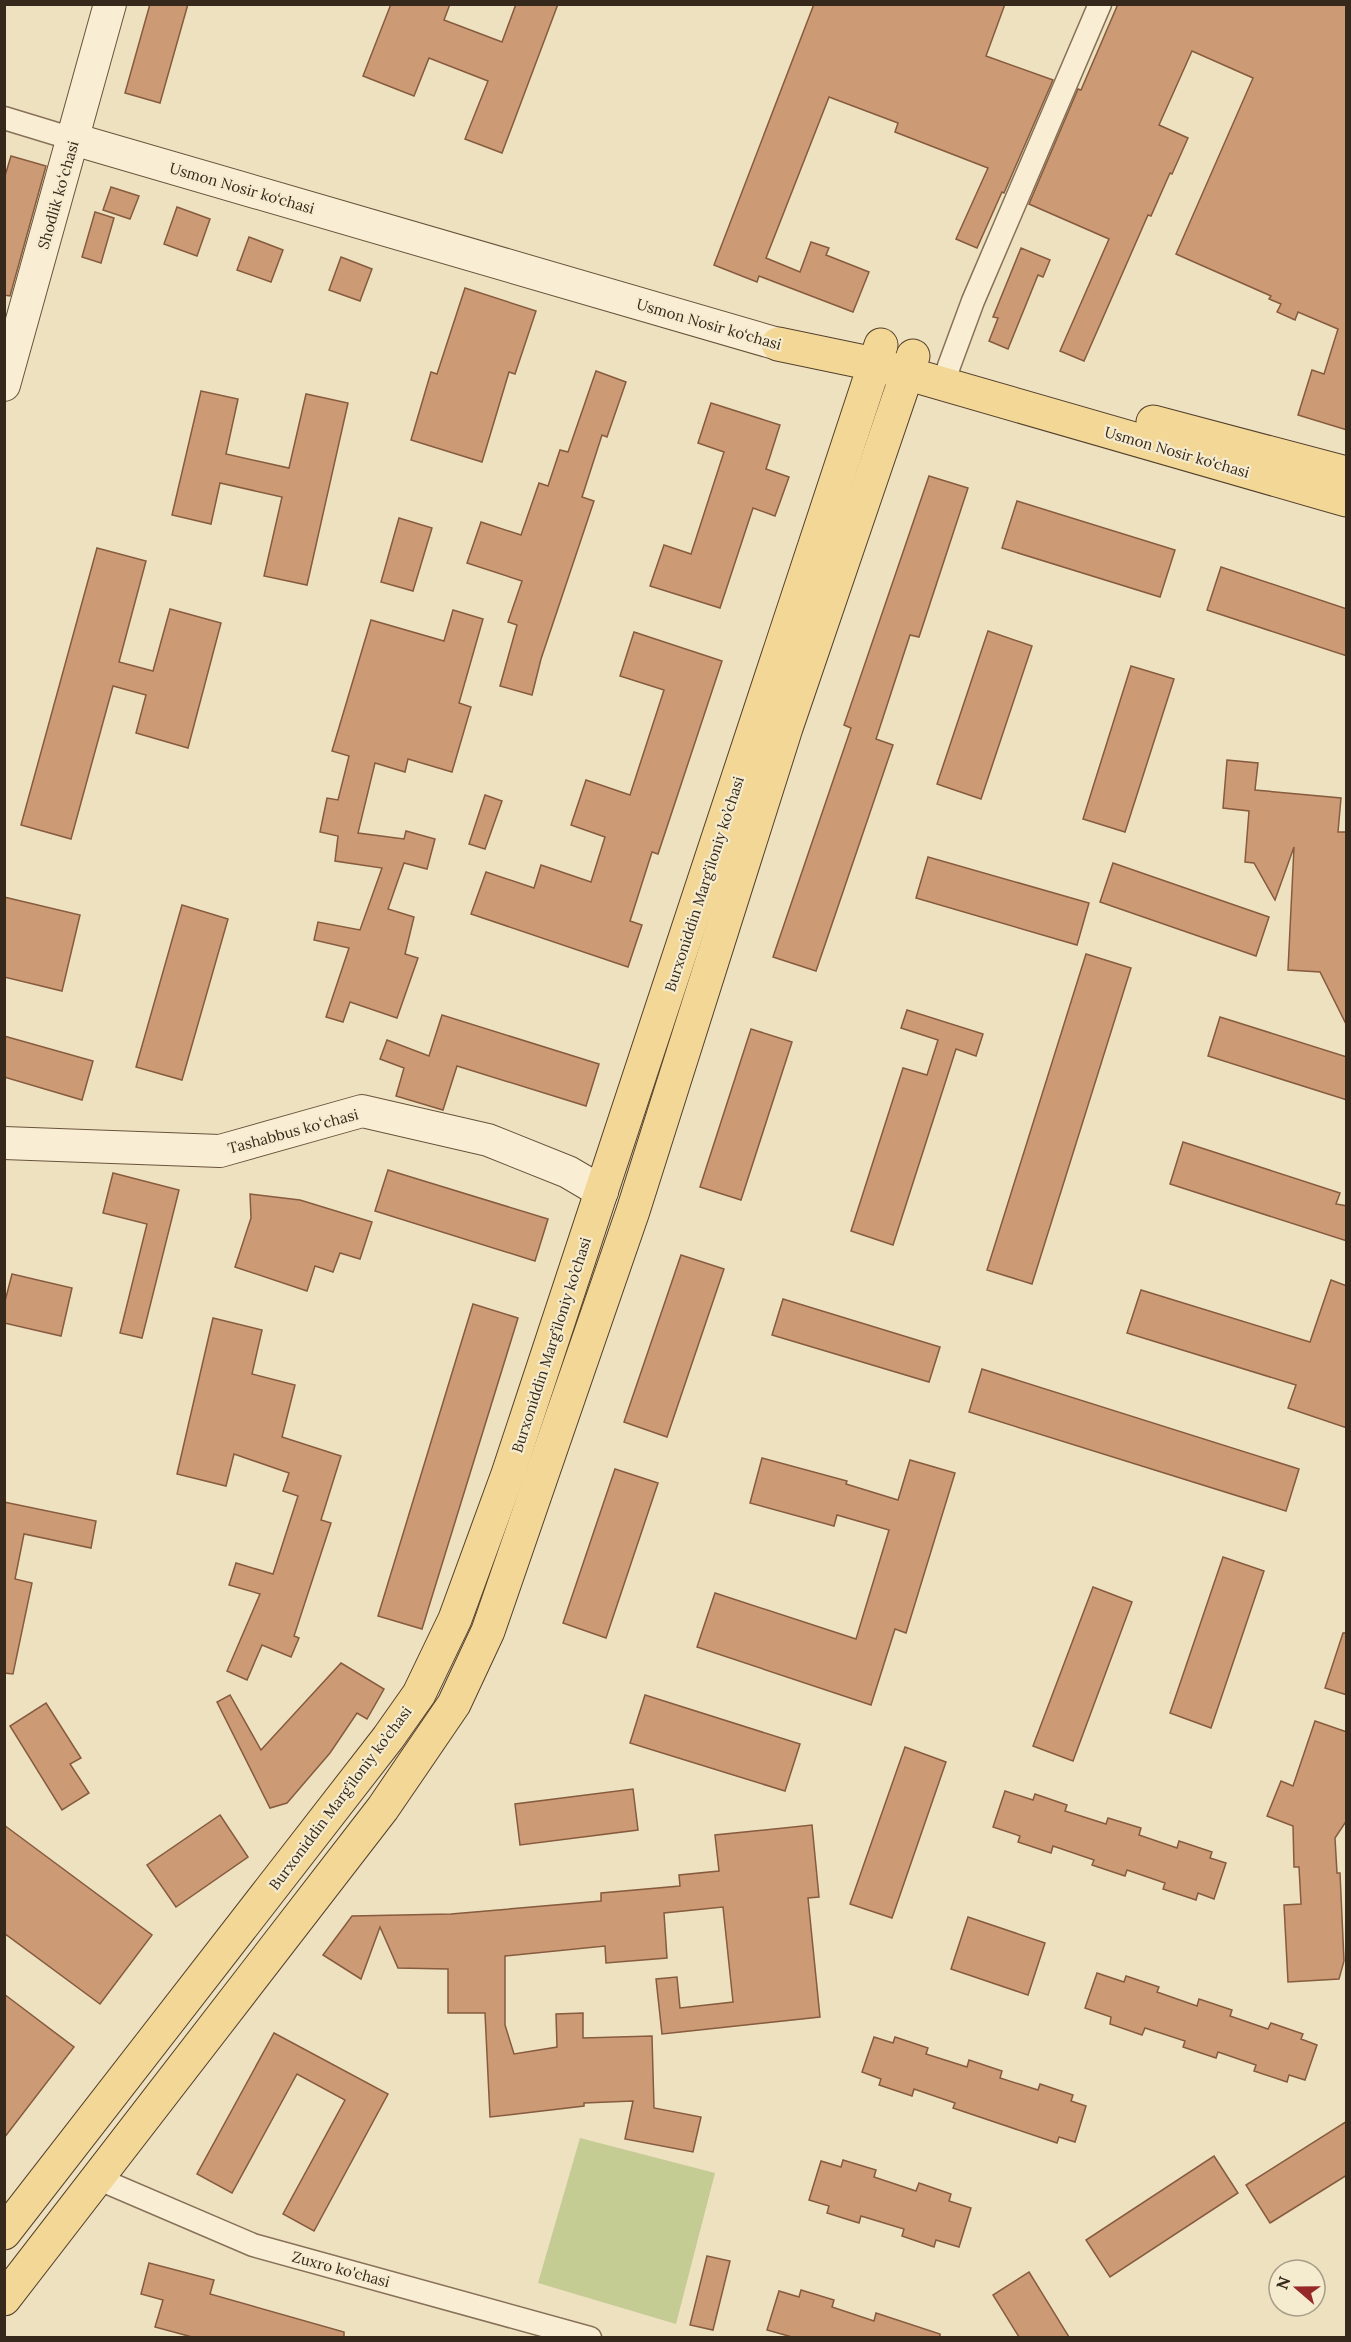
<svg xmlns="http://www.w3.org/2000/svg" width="1351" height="2342" font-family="Lora,serif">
<rect width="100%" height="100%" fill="#eee1c0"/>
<!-- green -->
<path fill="#c4cc94" d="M580 2138 715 2173 676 2324 538 2283Z"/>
<!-- building -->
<g fill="#cc9b75" stroke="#865b3e" stroke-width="1.5">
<path d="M150 4H188L160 103 125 93Z"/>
<path d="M391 4H450L444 20 502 42 516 4H558L502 153 465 139 488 81 429 58 414 96 363 76Z"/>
<path d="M814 4H1005L986 56 1053 80 1004 193 1002 192 977 248 956 239 988 168 895 132 898 123 829 97 766 258 800 272 811 242 829 248 826 255 869 272 853 312 759 276 757 282 714 265Z"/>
<path d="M1118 4H1347V430L1298 415 1312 370 1324 374 1338 329 1298 312 1295 320 1277 312 1281 304 1269 299 1271 296 1176 254 1253 78 1192 51 1159 125 1188 138 1172 174 1170 173 1151 216 1148 215 1084 361 1060 351 1109 239 1029 204 1078 89 1081 90Z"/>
<path d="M11 156 46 166 10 296 4 295V179Z"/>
<path d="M111 187 139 196 130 219 103 210Z"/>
<path d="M177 207 210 219 197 256 164 244Z"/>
<path d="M95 212 114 218 101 263 82 257Z"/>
<path d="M249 237 283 250 271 282 237 270Z"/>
<path d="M1021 248 1050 260 1043 277 1038 275 1008 349 989 341 998 318 993 317Z"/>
<path d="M341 257 372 269 360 301 329 290Z"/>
<path d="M465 288 536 311 515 374 509 372 482 462 411 440 431 372 437 374Z"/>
<path d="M596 371 626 382 607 437 602 435 582 497 594 501 541 659 532 695 500 686 517 625 508 622 522 581 467 563 481 522 521 535 539 483 548 486 560 450 568 452Z"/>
<path d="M201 391 238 399 226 454 289 468 306 394 348 403 307 585 264 576 282 497 220 483 211 524 172 515Z"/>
<path d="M711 403 780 425 766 469 789 477 775 516 753 508 720 608 650 586 664 545 691 554 724 452 698 443Z"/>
<path d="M929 476 968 488 919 637 910 635 876 739 893 745 816 971 773 957 851 728 844 725Z"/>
<path d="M1017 501 1175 550 1160 597 1002 548Z"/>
<path d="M399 518 432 528 413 591 381 582Z"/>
<path d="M97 548 146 561 119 662 153 671 170 609 221 623 188 748 136 733 146 695 113 686 71 839 21 825Z"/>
<path d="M1221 567 1347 609V656L1207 610Z"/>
<path d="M453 610 483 619 459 703 471 707 452 772 408 759 405 772 375 763 358 833 404 839 406 831 435 839 427 869 404 863 388 909 414 917 405 954 418 958 397 1018 350 1002 343 1022 326 1017 349 948 314 940 318 922 360 930 382 868 335 861 338 836 320 832 327 798 338 800 349 756 332 751 371 620 444 641Z"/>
<path d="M988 631 1032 646 981 799 937 784Z"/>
<path d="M634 632 722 661 658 854 652 852 630 921 642 925 628 967 471 914 486 872 534 888 541 865 591 882 605 837 571 825 586 780 630 795 664 690 620 676Z"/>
<path d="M1131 666 1174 679 1125 832 1083 819Z"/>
<path d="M1227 760 1258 763 1255 790 1341 798 1338 832H1347V1026L1320 972 1288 970 1294 847 1275 900 1254 863 1245 862 1249 811 1223 808Z"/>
<path d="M485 795 502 801 485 849 469 844Z"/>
<path d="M928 857 1089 903 1077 945 916 898Z"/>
<path d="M1113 863 1269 917 1256 956 1100 902Z"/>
<path d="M4 897 80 915 62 991 4 977Z"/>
<path d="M182 905 228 919 182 1080 136 1067Z"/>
<path d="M1086 954 1131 968 1032 1284 987 1270Z"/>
<path d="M907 1010 983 1034 976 1056 956 1049 893 1245 851 1231 903 1068 927 1075 938 1040 901 1028Z"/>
<path d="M442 1015 599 1064 586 1106 457 1066 443 1110 396 1096 404 1068 380 1059 387 1040 429 1056Z"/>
<path d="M1220 1017 1347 1057V1100L1208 1056Z"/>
<path d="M751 1029 792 1042 741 1200 700 1187Z"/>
<path d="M4 1036 93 1061 82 1100 4 1077Z"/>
<path d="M1183 1142 1340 1193 1336 1204 1347 1206V1241L1170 1184Z"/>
<path d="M388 1170 548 1219 535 1261 375 1211Z"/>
<path d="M113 1173 179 1190 142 1338 120 1333 147 1224 103 1213Z"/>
<path d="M250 1194 300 1200 372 1222 360 1259 340 1253 333 1272 315 1266 307 1291 235 1267 251 1218Z"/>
<path d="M681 1255 724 1269 667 1437 624 1422Z"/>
<path d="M12 1274 72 1288 61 1336 4 1323V1305Z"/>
<path d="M1331 1280 1347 1286V1428L1288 1408 1296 1385 1127 1333 1141 1290 1310 1342Z"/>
<path d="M783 1299 940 1347 929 1382 772 1335Z"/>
<path d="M473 1304 518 1318 422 1629 378 1616Z"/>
<path d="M213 1318 262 1330 252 1374 295 1385 282 1437 341 1456 321 1520 331 1523 294 1636 299 1638 291 1657 262 1645 247 1680 227 1671 260 1594 229 1585 236 1563 273 1574 298 1496 283 1491 289 1473 234 1454 226 1486 177 1474Z"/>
<path d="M982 1369 1299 1469 1286 1511 969 1412Z"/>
<path d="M762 1458 847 1481 846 1484 898 1500 910 1460 955 1473 906 1633 895 1629 871 1705 697 1647 715 1593 856 1639 889 1530 837 1515 834 1526 750 1503Z"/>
<path d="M615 1469 658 1483 606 1638 563 1623Z"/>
<path d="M4 1502 96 1521 91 1548 24 1534 15 1579 32 1583 13 1674 4 1673Z"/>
<path d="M1223 1557 1264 1571 1211 1728 1170 1713Z"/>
<path d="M1093 1587 1132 1602 1073 1761 1033 1746Z"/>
<path d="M1343 1633H1347V1695L1325 1688Z"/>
<path d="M341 1663 384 1689 367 1719 357 1713 330 1753 287 1803 270 1808 217 1702 230 1695 261 1750Z"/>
<path d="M645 1695 800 1744 785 1791 630 1743Z"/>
<path d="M46 1703 81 1758 70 1764 89 1793 62 1810 10 1726Z"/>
<path d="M1315 1721 1347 1732V1820L1335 1838 1337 1873H1340L1344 1961 1339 1979 1288 1982 1284 1905 1301 1904 1299 1867H1294L1293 1826 1267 1816 1281 1781 1293 1786Z"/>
<path d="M905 1747 946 1762 892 1918 850 1904Z"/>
<path d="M633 1789 638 1830 520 1845 515 1804Z"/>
<path d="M1005 1791 1033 1800 1035 1794 1067 1805 1065 1811 1106 1824 1108 1818 1141 1828 1139 1835 1177 1848 1179 1841 1212 1852 1210 1858 1226 1863 1214 1899 1198 1893 1196 1900 1163 1889 1165 1883 1127 1870 1125 1876 1092 1865 1094 1860 1053 1846 1051 1853 1018 1842 1020 1836 993 1827Z"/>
<path d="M220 1815 248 1857 176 1907 147 1865Z"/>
<path d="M4 1825 152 1935 100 2004 4 1933Z"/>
<path d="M812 1825 819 1897 808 1898 820 2017 662 2034 656 1979 677 1977 680 2008 733 2002 723 1907 664 1913 667 1958 606 1963 605 1946 505 1956V2025L514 2054 557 2047 556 2014 583 2013V2038L652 2036 654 2108 701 2117 693 2152 625 2139 633 2101 584 2103V2106L490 2117 485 2013H448V1969L398 1968 380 1927 361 1979 323 1955 352 1916 451 1914 601 1901V1893L680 1886 679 1875 719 1871 715 1835Z"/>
<path d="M968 1917 1045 1943 1028 1995 951 1969Z"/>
<path d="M1097 1973 1124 1982 1126 1976 1159 1987 1157 1992 1197 2006 1199 1999 1232 2010 1230 2016 1268 2029 1271 2023 1303 2034 1301 2039 1317 2045 1305 2080 1289 2075 1287 2082 1254 2071 1256 2065 1218 2052 1216 2058 1183 2047 1185 2041 1145 2028 1142 2035 1110 2024 1111 2017 1085 2008Z"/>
<path d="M4 1994 74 2047 4 2138Z"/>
<path d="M274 2033 388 2094 314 2231 283 2214 345 2100 297 2074 232 2193 197 2174Z"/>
<path d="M874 2037 893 2043 895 2037 928 2048 926 2054 967 2067 969 2060 1002 2071 1000 2078 1038 2090 1040 2084 1073 2095 1071 2101 1086 2106 1075 2142 1059 2137 1057 2143 953 2108 955 2103 914 2089 912 2096 879 2085 881 2079 862 2072Z"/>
<path d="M1347 2121V2175L1270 2223 1246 2185Z"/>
<path d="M1214 2156 1238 2193 1110 2277 1086 2240Z"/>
<path d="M843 2160 876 2170 874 2177 916 2191 919 2183 951 2194 949 2201 971 2208 959 2247 936 2240 934 2247 902 2236 904 2229 861 2216 859 2223 827 2213 829 2206 809 2200 821 2161 841 2167Z"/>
<path d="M707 2256 730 2261 713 2330 690 2325Z"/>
<path d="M149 2263 214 2280 210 2294 344 2332V2337H192L155 2327 163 2300 141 2294Z"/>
<path d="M1029 2272 1069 2337H1019L993 2295Z"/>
<path d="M801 2290 834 2300 832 2307 874 2321 876 2313 940 2334V2337H792L767 2330 779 2291 799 2297Z"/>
</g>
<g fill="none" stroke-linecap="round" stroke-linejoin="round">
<defs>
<g id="street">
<path d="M4 118 73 139"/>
<path d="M944 386 949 366 973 301 1100 4"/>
<path d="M99 2179 253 2245 590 2338"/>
</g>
<g id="secondary">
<path d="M73 139 778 344"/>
<path d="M4 385 110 4"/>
<path d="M4 1143 220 1151 362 1111 488 1140 568 1172 602 1192"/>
</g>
<g id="primary">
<path d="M778 344 874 364 1346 500"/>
<path d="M1153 422 1346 473"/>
<path d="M4 2233 388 1738 419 1694 455 1619 508 1474 881 345"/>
<path d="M4 2299 383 1808 454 1704 488 1631 633 1211 786 728 913 356"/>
</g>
</defs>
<!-- street casing -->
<use href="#street" stroke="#877158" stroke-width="25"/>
<!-- secondary casing -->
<use href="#secondary" stroke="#68533b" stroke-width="34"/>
<!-- primary casing -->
<use href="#primary" stroke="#54402c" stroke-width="35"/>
<!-- street -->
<use href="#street" stroke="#f9eed3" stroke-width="22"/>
<!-- secondary -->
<use href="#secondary" stroke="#f9eed3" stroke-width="32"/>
<!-- primary -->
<use href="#primary" stroke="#f2d797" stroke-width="33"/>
</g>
<g text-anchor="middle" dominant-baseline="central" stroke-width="4.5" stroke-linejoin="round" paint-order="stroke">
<!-- street labels -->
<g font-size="15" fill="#36291c" stroke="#f5ebcf">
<text transform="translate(242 188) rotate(16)">Usmon Nosir ko‘chasi</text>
<text transform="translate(58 195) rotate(-74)">Shodlik koʻchasi</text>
<text transform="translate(709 324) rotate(16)">Usmon Nosir ko‘chasi</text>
<text transform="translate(1177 452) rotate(16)">Usmon Nosir ko‘chasi</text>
<text transform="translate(704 884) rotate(-72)">Burxoniddin Marg’iloniy ko’chasi</text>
<text transform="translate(293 1131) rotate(-15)">Tashabbus koʻchasi</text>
<text transform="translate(551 1345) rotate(-72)">Burxoniddin Marg’iloniy ko’chasi</text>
<text transform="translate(340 1798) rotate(-53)">Burxoniddin Marg’iloniy ko’chasi</text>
<text transform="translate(341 2269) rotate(15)">Zuxro ko'chasi</text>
</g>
</g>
<!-- border -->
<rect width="1351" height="2342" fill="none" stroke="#36291c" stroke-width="12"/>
<!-- north arrow -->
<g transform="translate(1297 2288) rotate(290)"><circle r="28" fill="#f5ebcf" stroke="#a99d87" stroke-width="1.5"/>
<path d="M0-4.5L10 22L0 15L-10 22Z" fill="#962928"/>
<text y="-9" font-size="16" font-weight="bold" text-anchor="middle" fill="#36291c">N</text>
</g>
</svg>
